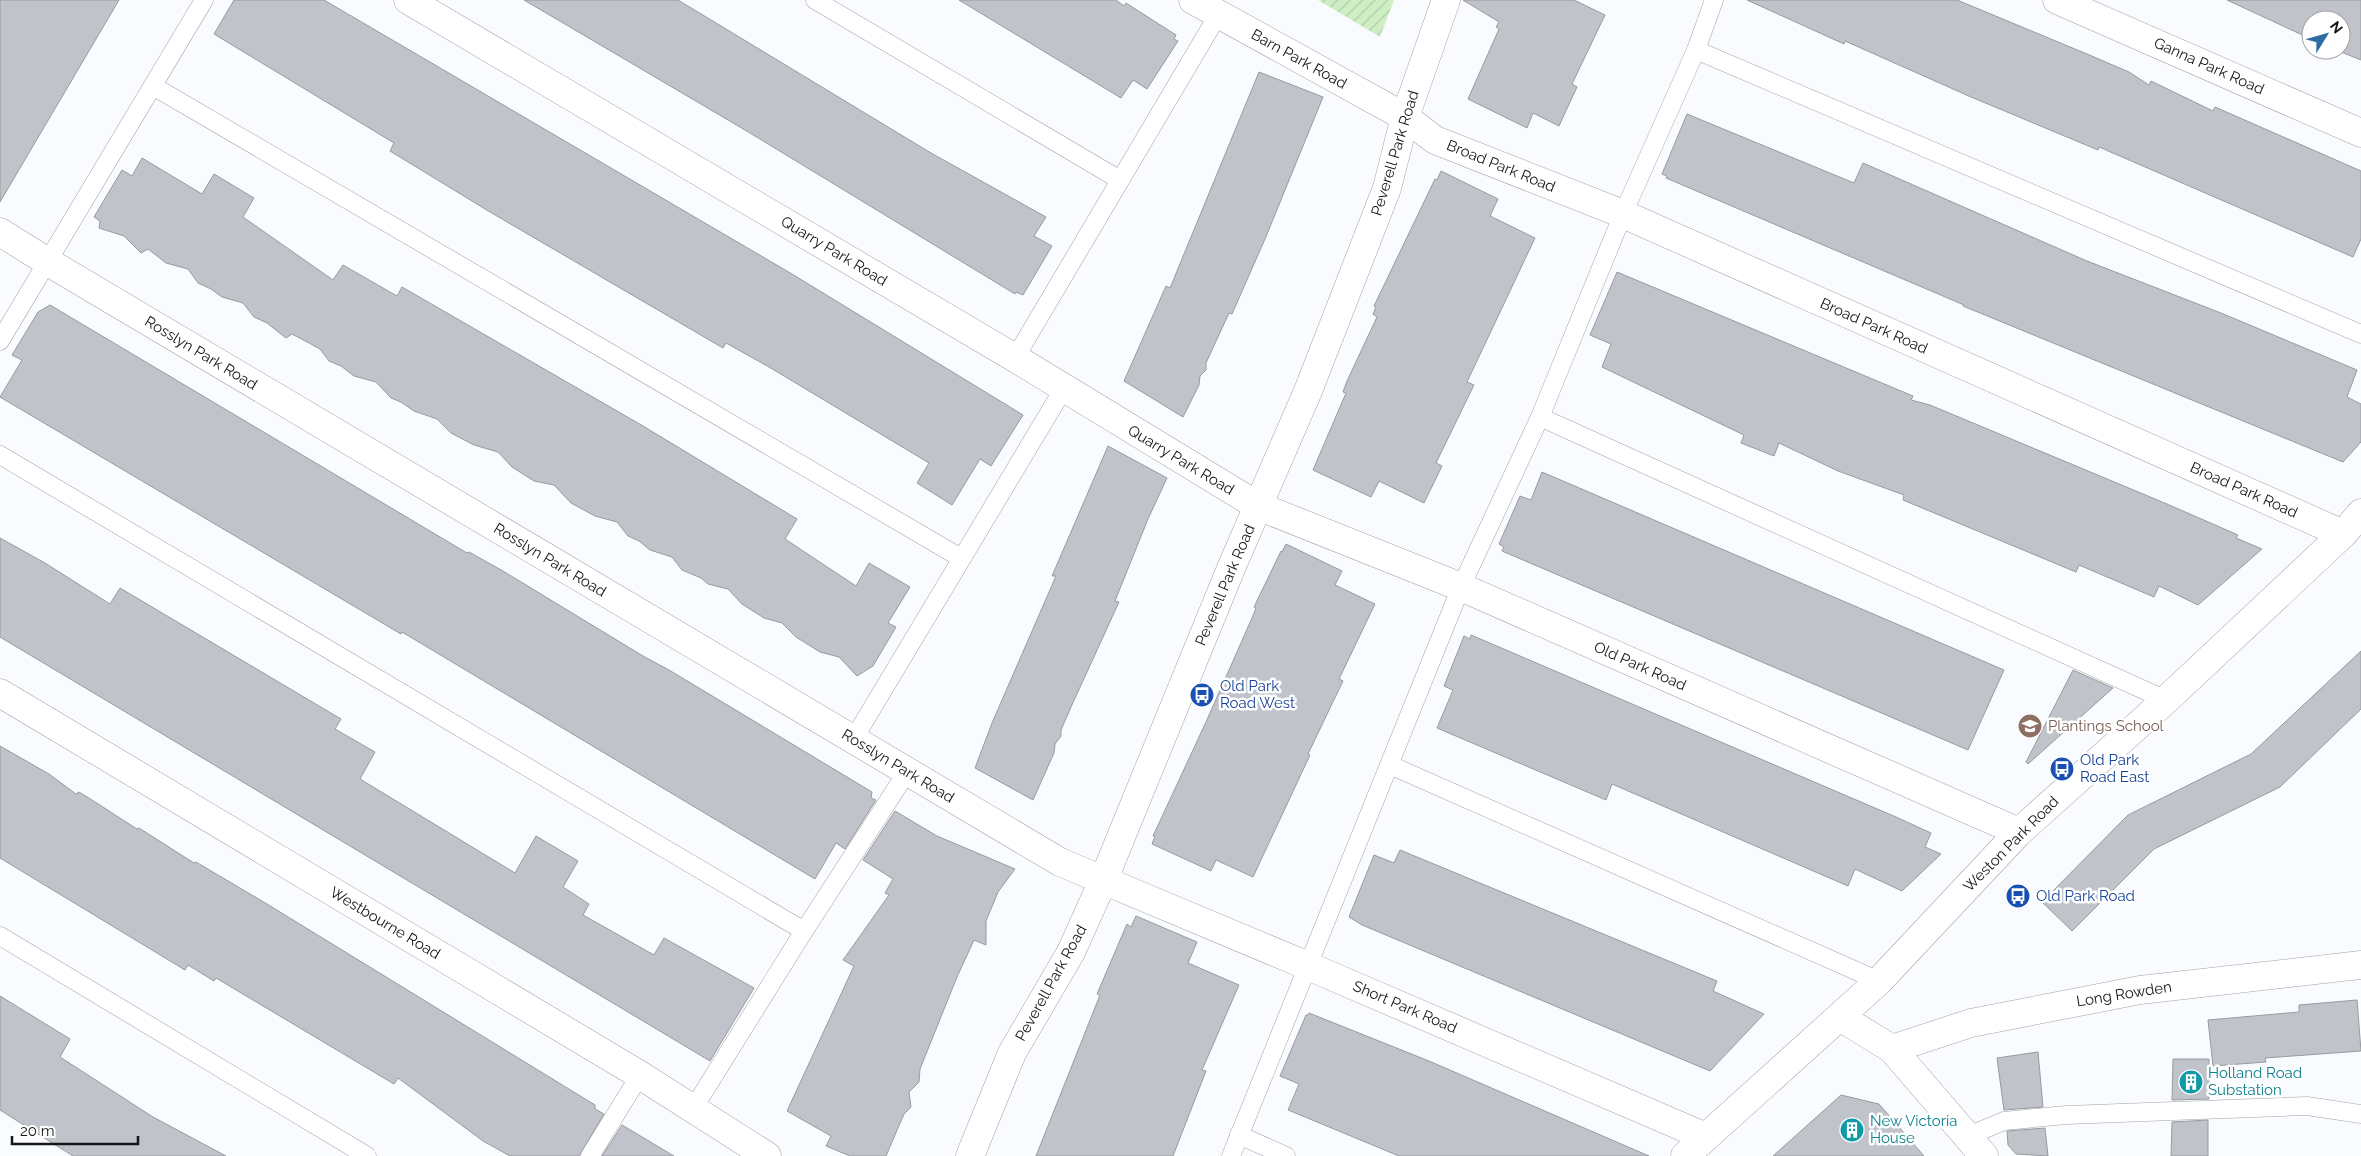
<svg xmlns="http://www.w3.org/2000/svg" width="2361" height="1156" font-family="Raleway,sans-serif">
<defs>
<pattern id="garden-furrows" width="10" height="10" patternUnits="userSpaceOnUse" patternTransform="scale(1.25)"><rect width="10" height="10" fill="#ceefc4"/><path d="M-1 1l2-2M0 10L10 0M9 11l2-2" fill="none" stroke="#b0cca8"/></pattern>
</defs>
<rect width="100%" height="100%" fill="#f9fbff"/>
<!-- garden -->
<path fill="url(#garden-furrows)" d="M1318 0H1394L1380 37Z"/>
<!-- building -->
<g fill="#c0c3c9" stroke="#989aa0">
<path d="M0 0H119L0 202Z"/>
<path d="M234 0H324L792 274 1023 415 991 466 980 459 952 505 917 483 929 463 769 367 726 343 723 348 490 212 390 151 394 143 214 34Z"/>
<path d="M524 0H678L931 153 1046 217 1034 236 1052 246 1023 295 1016 292 1015 294 745 130Z"/>
<path d="M959 0H1116L1124 6 1126 3 1176 35 1174 39 1178 41 1147 89 1133 80 1121 98Z"/>
<path d="M1463 0H1574L1605 15 1572 84 1577 87 1559 126 1533 113 1527 128 1468 99 1499 29 1496 27 1499 22Z"/>
<path d="M1747 0H1957L2087 54 2129 72 2149 85 2151 81 2213 111 2215 107 2361 171V239L2353 257 2099 147 2098 150 1971 97 1845 41 1844 44Z"/>
<path d="M2227 0H2361V60L2336 50H2341V20H2311V39Z"/>
<path d="M1259 72 1323 97 1265 239 1232 314 1229 313 1206 363V370L1200 376 1199 385 1183 417 1124 381 1166 286 1170 288Z"/>
<path d="M1687 114 1854 183 1863 163 2087 261 2221 313 2357 370 2347 397 2361 404V442L2343 462 1963 306 1964 305 1666 178 1667 176 1662 174Z"/>
<path d="M142 158 202 194 214 174 254 198 243 217 333 280 343 265 397 296 402 287 643 426 797 519 785 539 856 586 869 563 910 587 888 623 896 627 873 666 857 676 839 657 820 652 796 637 782 623 764 618 742 604 728 589 708 584 701 578 682 570 672 557 650 550 639 541 628 536 617 522 595 516 571 503 554 485 534 481 512 467 498 452 474 445 451 433 437 419 414 411 401 402 391 398 376 382 354 376 341 366 329 361 320 349 309 343 292 334 286 338 267 323 254 317 243 303 222 297 211 289 198 283 188 269 166 263 148 249 141 253 124 236 99 228 100 221 94 217 122 170 132 176Z"/>
<path d="M1441 171 1498 199 1490 216 1535 238 1467 382 1474 385 1436 463 1442 466 1424 503 1379 481 1371 497 1313 470 1346 393 1343 392 1347 381 1377 317 1373 314 1376 307 1374 306 1435 179 1437 180Z"/>
<path d="M1617 272 1913 396 1911 400 1930 405 2167 504 2238 535 2236 538 2262 549 2198 605 2159 586 2154 597 2079 565 2076 572 1903 500 1904 495 1838 471 1779 443 1774 456 1741 443 1744 435 1602 367 1611 344 1590 335Z"/>
<path d="M50 305 467 553 469 552 503 571 643 656 669 670 872 792 871 798 876 800 845 849 836 843 815 879 402 632 401 634 0 397 22 360 12 355 38 312Z"/>
<path d="M1108 446 1167 478 1148 519 1115 601 1119 602 1071 707 1061 730V736L1055 744 1054 753 1033 800 975 768 992 723 1056 576H1052Z"/>
<path d="M1542 472 2004 670 1968 750 1502 551 1504 547 1499 544 1520 496 1531 500Z"/>
<path d="M0 538 45 563 110 604 120 588 341 719 335 729 375 752 360 779 515 873 536 836 578 861 563 887 589 904 583 915 654 955 664 938 754 988 710 1061 0 637Z"/>
<path d="M1286 544 1342 571 1335 585 1375 604 1339 679 1343 681 1308 754 1310 755 1253 877 1216 860 1211 871 1152 844 1155 836H1153L1206 722 1252 618 1256 608 1254 607 1281 551 1282 552Z"/>
<path d="M1471 635 1896 817 1931 833 1925 847 1941 854 1902 891 1855 869 1848 886 1612 784 1606 800 1437 728 1453 690 1444 686 1464 636 1470 639Z"/>
<path d="M2361 651V709L2280 787 2154 849 2072 931 2042 902 2128 815 2251 754Z"/>
<path d="M2073 670 2113 688 2028 764 2026 762Z"/>
<path d="M0 746 49 774 76 794 79 792 92 800 137 829 139 828 194 863 196 862 267 904 595 1105V1109L604 1114 579 1156H510L483 1141 398 1078 394 1084 216 978 214 981 188 965 185 970 0 858Z"/>
<path d="M895 811 937 836 1015 869 998 892 986 921V945L974 940 957 977 920 1069 919 1082 909 1092 911 1107 904 1114 886 1156H850L826 1146 831 1136 787 1111 854 966 843 960 889 895 885 893 893 879 863 860Z"/>
<path d="M1400 850 1717 981 1713 991 1764 1014 1710 1071 1362 925 1349 917 1374 855 1394 863Z"/>
<path d="M1136 916 1197 942 1188 963 1239 985 1202 1070 1206 1071 1173 1156H1036L1100 995 1097 994 1127 924 1131 927Z"/>
<path d="M0 996 70 1039 60 1057 153 1117 226 1156H73L0 1110Z"/>
<path d="M2357 1000 2361 1051 2265 1058 2266 1062 2213 1066 2208 1020 2299 1012V1005Z"/>
<path d="M1309 1013 1429 1061 1649 1156H1399L1305 1117 1288 1110 1299 1084 1280 1076 1306 1015H1308Z"/>
<path d="M2038 1052 2043 1107 2004 1110 1997 1058Z"/>
<path d="M2173 1059H2209V1099L2172 1100Z"/>
<path d="M1841 1095 1879 1104 1924 1156H1773Z"/>
<path d="M2208 1120V1156H2171L2172 1122Z"/>
<path d="M622 1125 674 1156H602Z"/>
<path d="M2045 1128 2048 1156 2016 1154 2008 1145 2007 1131Z"/>
</g>
<g fill="none" stroke-linecap="round" stroke-linejoin="round">
<defs>
<g id="lane">
<path d="M815 0 1120 180"/>
<path d="M1696 50 2361 334"/>
<path d="M153 86 961 558"/>
<path d="M0 341 204 0"/>
<path d="M1015 358 1218 15"/>
<path d="M1540 417 2166 700"/>
<path d="M0 455 804 931"/>
<path d="M853 740 1064 388"/>
<path d="M1390 765 1879 981"/>
<path d="M0 936 367 1156"/>
<path d="M693 1109 804 931 907 772"/>
<path d="M1239 1135 1286 1156"/>
<path d="M1968 1136 2004 1121 2066 1115 2307 1106 2361 1114"/>
<path d="M590 1156 640 1075"/>
<path d="M1231 1156 1461 587 1540 417 1623 214 1696 50 1714 0"/>
</g>
<g id="street">
<path d="M408 0 1015 358 1258 506 1461 587 2019 832"/>
<path d="M1193 0 1405 117 1435 140 1623 214 2343 534"/>
<path d="M2057 0 2361 133"/>
<path d="M0 232 48 262 1060 862 1308 966 1706 1137"/>
<path d="M0 693 640 1075 767 1156"/>
<path d="M1840 1017 1892 1049 1984 1156"/>
<path d="M1892 1049 1971 1023 2140 990 2361 965"/>
</g>
<g id="secondary">
<path d="M970 1156 1012 1053 1071 952 1103 881 1232 566 1308 391 1387 188 1405 117 1446 0"/>
<path d="M1685 1156 1879 981 2019 832 2166 700 2343 534 2361 513"/>
</g>
</defs>
<!-- lane casing -->
<use href="#lane" stroke="#a0a3a8" stroke-width="19"/>
<!-- street casing -->
<use href="#street" stroke="#a0a3a8" stroke-width="29"/>
<!-- secondary casing -->
<use href="#secondary" stroke="#a0a3a8" stroke-width="29"/>
<!-- lane -->
<use href="#lane" stroke="#fff" stroke-width="18"/>
<!-- street -->
<use href="#street" stroke="#fff" stroke-width="28"/>
<!-- secondary -->
<use href="#secondary" stroke="#fff" stroke-width="28"/>
</g>
<!-- icons -->
<defs>
<symbol id="bus-disc" viewBox="-11 -11 22 22"><circle r="9.5" fill="#1a4fb4" stroke="#fff"/><path d="M-5-6H5V4H4V6H2V4H-2V6H-4V4H-5ZM-3.5-4V0h7V-4ZM-3.5 1.2v1.5H-2V1.2ZM2 1.2v1.5H3.5V1.2Z" fill="#fff"/></symbol>
<symbol id="school-disc" viewBox="-11 -11 22 22"><circle r="9.5" fill="#8d6e63" stroke="#fff"/><path d="M0-5L7-2L0 1L-7-2ZM-4 1L0 2.5L4 1V4Q0 6-4 4Z" fill="#fff"/></symbol>
<symbol id="building-disc" viewBox="-11 -11 22 22"><circle r="9.5" fill="#0f9aa8" stroke="#fff"/><path d="M-4-6H4V6H1V3H-1V6H-4ZM-2.5-4.3h1.7v1.8h-1.7ZM.8-4.3h1.7v1.8H.8ZM-2.5-1h1.7V.8h-1.7ZM.8-1h1.7V.8H.8Z" fill="#fff"/></symbol>
</defs>
<g fill-rule="evenodd">
<use href="#bus-disc" x="1188" y="681" width="28" height="28"/>
<use href="#school-disc" x="2016" y="712" width="28" height="28"/>
<use href="#bus-disc" x="2048" y="755" width="28" height="28"/>
<use href="#bus-disc" x="2004" y="882" width="28" height="28"/>
<use href="#building-disc" x="2177" y="1068" width="28" height="28"/>
<use href="#building-disc" x="1838" y="1116" width="28" height="28"/>
</g>
<g text-anchor="middle" dominant-baseline="central" stroke-width="5" stroke-linejoin="round" paint-order="stroke">
<!-- street labels -->
<g font-size="15" fill="#151618" stroke="#fff">
<text transform="translate(1299 59) rotate(29)">Barn Park Road</text>
<text transform="translate(2209 66) rotate(24)">Ganna Park Road</text>
<text transform="translate(1395 153) rotate(-73)">Peverell Park Road</text>
<text transform="translate(1501 166) rotate(22)">Broad Park Road</text>
<text transform="translate(834 251) rotate(31)">Quarry Park Road</text>
<text transform="translate(1874 326) rotate(24)">Broad Park Road</text>
<text transform="translate(201 353) rotate(31)">Rosslyn Park Road</text>
<text transform="translate(1181 460) rotate(31)">Quarry Park Road</text>
<text transform="translate(2244 490) rotate(24)">Broad Park Road</text>
<text transform="translate(550 560) rotate(31)">Rosslyn Park Road</text>
<text transform="translate(1225 585) rotate(-67)">Peverell Park Road</text>
<text transform="translate(1640 666) rotate(24)">Old Park Road</text>
<text transform="translate(898 766) rotate(31)">Rosslyn Park Road</text>
<text transform="translate(2011 844) rotate(-45)">Weston Park Road</text>
<text transform="translate(385 923) rotate(31)">Westbourne Road</text>
<text transform="translate(1051 983) rotate(-61)">Peverell Park Road</text>
<text transform="translate(2124 994) rotate(-9)">Long Rowden</text>
<text transform="translate(1405 1007) rotate(23)">Short Park Road</text>
</g>
<!-- transit labels -->
<g font-size="15" fill="#164399" stroke="#fff" text-anchor="start">
<text x="1220" y="686">Old Park<tspan x="1220" dy="17">Road West</tspan></text>
<text x="2080" y="760">Old Park<tspan x="2080" dy="17">Road East</tspan></text>
<text x="2036" y="896">Old Park Road</text>
</g>
<!-- education labels -->
<g font-size="15" fill="#785e54" stroke="#fff" text-anchor="start">
<text x="2048" y="726">Plantings School</text>
</g>
<!-- culture labels -->
<g font-size="15" fill="#0d838f" stroke="#fff" text-anchor="start">
<text x="2208" y="1073">Holland Road<tspan x="2208" dy="17">Substation</tspan></text>
<text x="1870" y="1121">New Victoria<tspan x="1870" dy="17">House</tspan></text>
</g>
</g>
<!-- north arrow -->
<g transform="translate(2326 35) rotate(53)"><circle r="24" fill="#ffffff" stroke="#a1a2a3"/>
<path d="M0-4L9 19L0 12L-9 19Z" fill="#2d6da4"/>
<text y="-8" font-size="14" font-weight="bold" text-anchor="middle" fill="#151618">N</text>
</g>
<!-- scale -->
<path d="M12 1136v8h126v-8" fill="none" stroke="#151618" stroke-width="2.5"/>
<text x="20" y="1136" font-size="15" fill="#151618" stroke="#ffffff" stroke-width="4" paint-order="stroke">20 m</text>
</svg>
